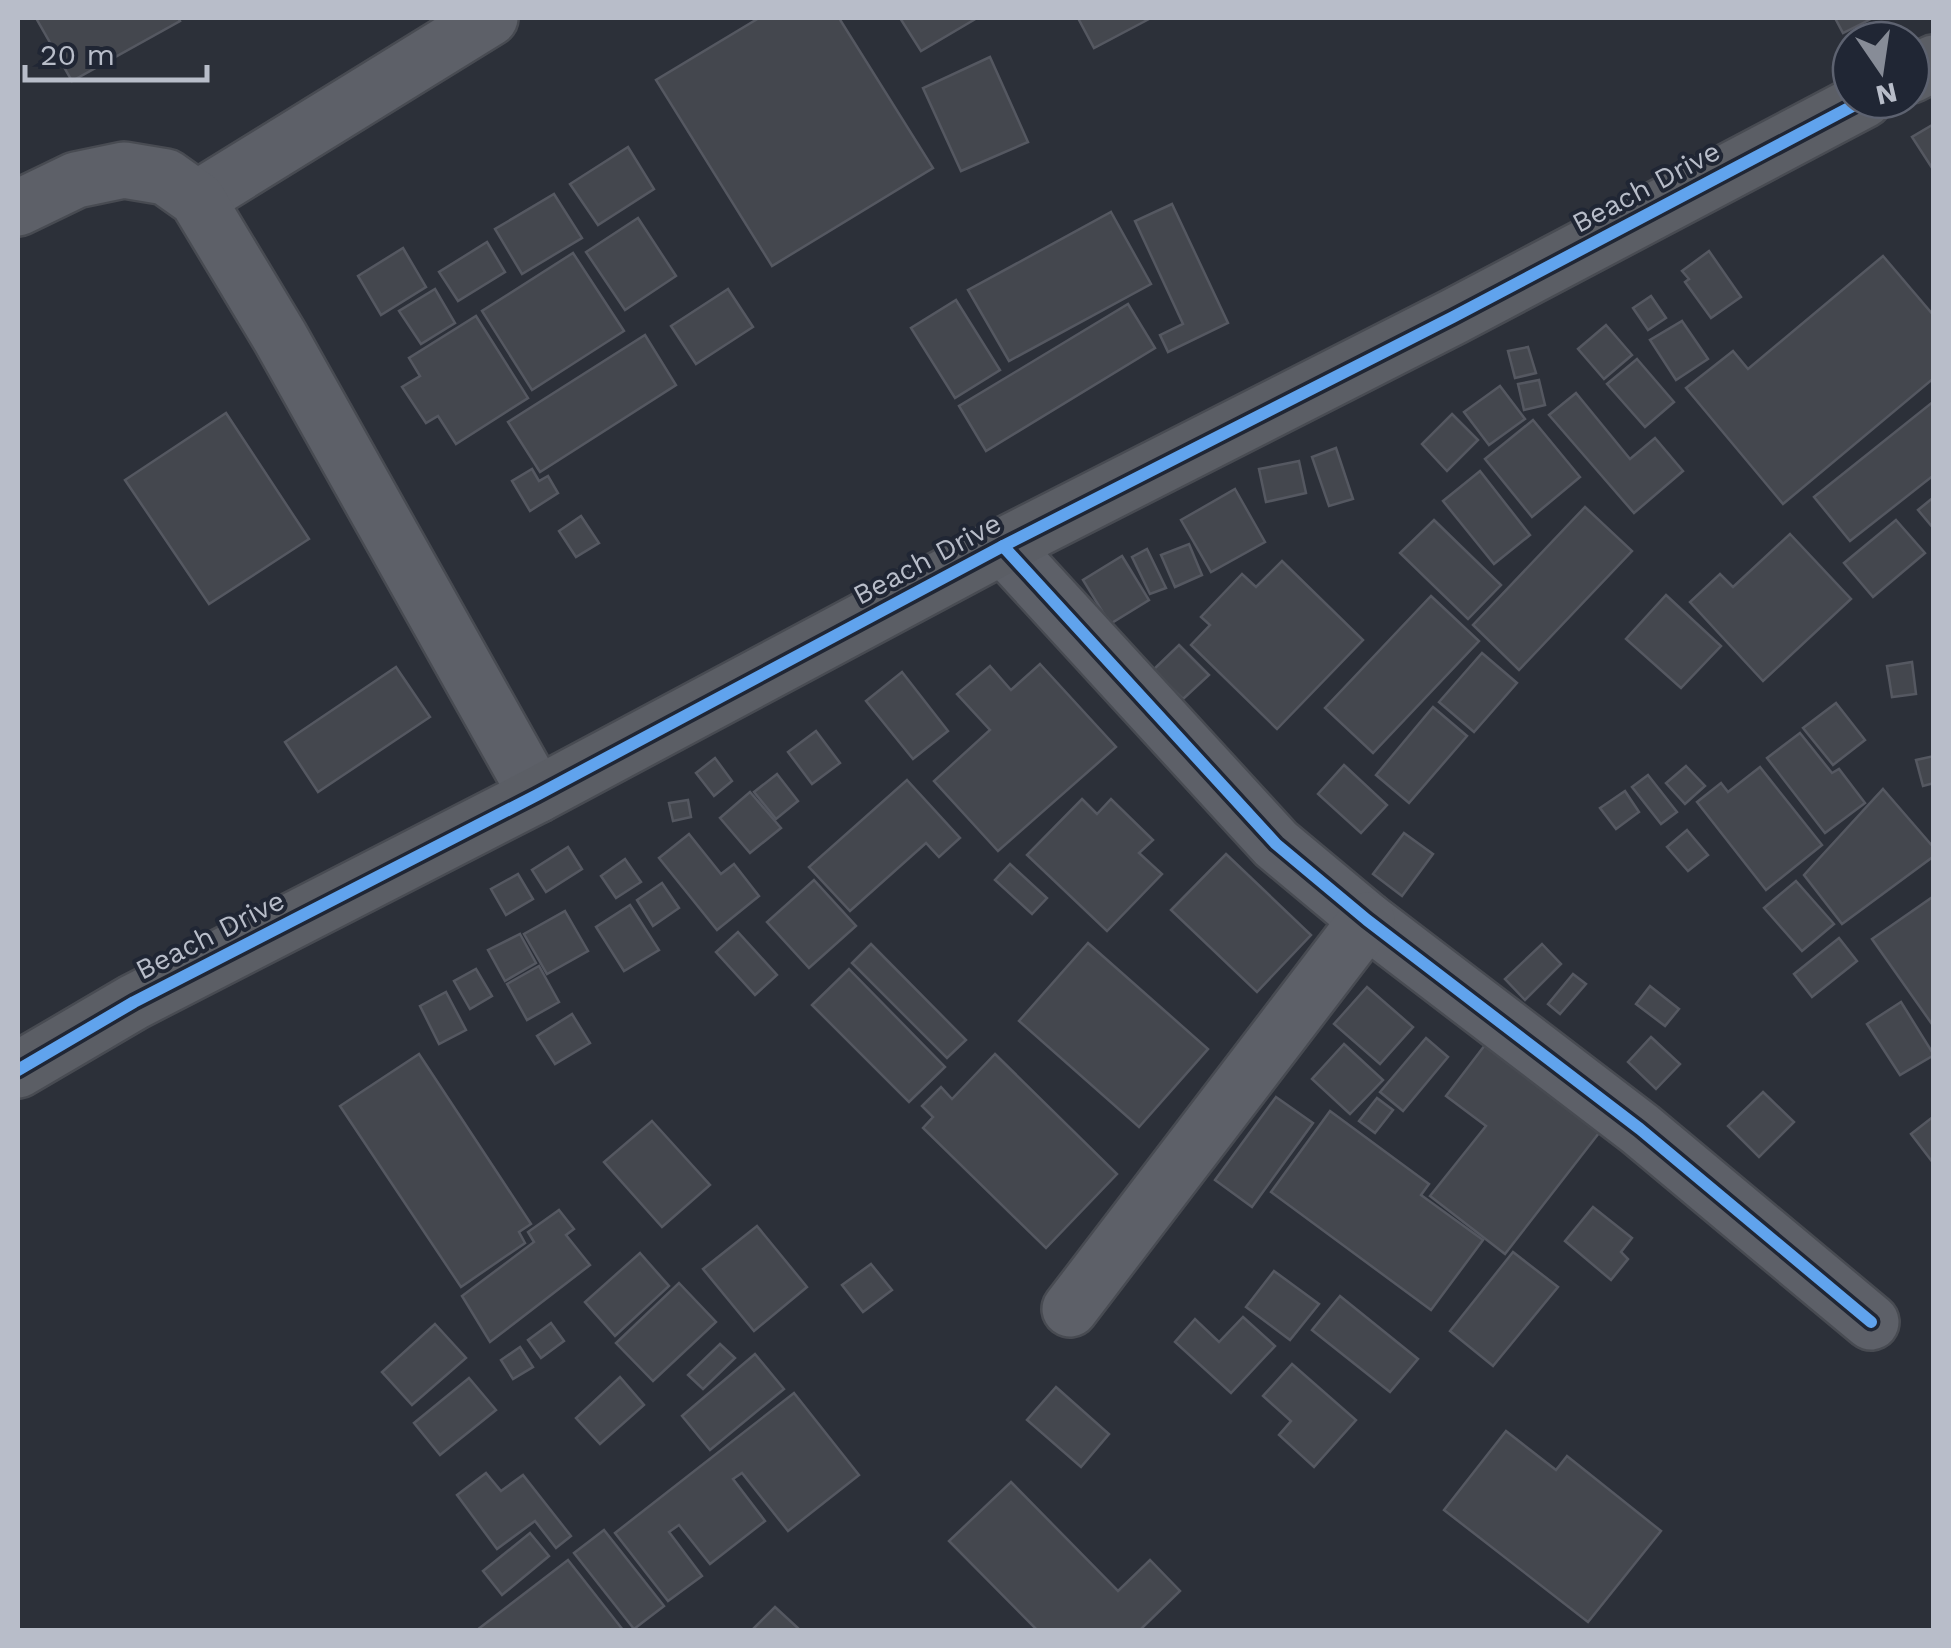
<svg xmlns="http://www.w3.org/2000/svg" width="1951" height="1648" font-family="'Work Sans',sans-serif">
<rect width="100%" height="100%" fill="#2c3039"/>
<!-- building -->
<g fill="#44474e" stroke="#555861" stroke-width="2.5">
<path d="M36 18H178L180 21 72 81Z"/>
<path d="M759 18H839L933 168 772 266 656 80Z"/>
<path d="M900 18H977L921 51Z"/>
<path d="M1078 18H1151L1094 48Z"/>
<path d="M1835 18H1873L1843 33Z"/>
<path d="M990 57 1028 142 961 171 923 88Z"/>
<path d="M1934 124V171L1912 137Z"/>
<path d="M628 147 654 189 598 225 570 184Z"/>
<path d="M554 194 582 238 522 274 495 229Z"/>
<path d="M1172 204 1228 323 1168 352 1160 335 1183 324 1135 221Z"/>
<path d="M1111 212 1151 284 1009 361 968 290Z"/>
<path d="M638 218 676 276 625 310 586 252Z"/>
<path d="M487 242 505 272 458 301 439 272Z"/>
<path d="M403 248 426 287 381 315 358 276Z"/>
<path d="M1709 251 1741 297 1711 318 1685 282 1689 279 1682 271Z"/>
<path d="M573 253 624 331 532 390 482 311Z"/>
<path d="M1883 256 1934 316V378L1783 504 1686 388 1733 351 1748 369Z"/>
<path d="M435 289 455 323 421 344 399 311Z"/>
<path d="M728 289 753 327 696 364 671 326Z"/>
<path d="M1651 296 1666 318 1648 330 1633 308Z"/>
<path d="M956 300 1000 370 955 398 911 328Z"/>
<path d="M1128 304 1155 348 986 451 959 406Z"/>
<path d="M476 316 528 398 456 444 438 416 426 423 402 387 420 376 409 358Z"/>
<path d="M1682 321 1708 359 1676 380 1650 340Z"/>
<path d="M1606 325 1632 355 1604 379 1578 349Z"/>
<path d="M645 335 676 385 540 472 508 422Z"/>
<path d="M1528 347 1536 373 1515 378 1508 351Z"/>
<path d="M1637 359 1674 402 1645 427 1607 384Z"/>
<path d="M1539 380 1545 405 1524 410 1518 384Z"/>
<path d="M1500 386 1525 419 1489 445 1464 412Z"/>
<path d="M1576 393 1630 459 1655 438 1683 471 1634 513 1549 415Z"/>
<path d="M1934 401V475L1850 541 1814 497Z"/>
<path d="M226 413 309 539 209 604 125 480Z"/>
<path d="M1452 414 1478 440 1447 471 1422 444Z"/>
<path d="M1533 420 1580 477 1532 517 1485 459Z"/>
<path d="M1336 448 1353 499 1329 506 1312 457Z"/>
<path d="M1299 461 1306 493 1266 502 1259 469Z"/>
<path d="M532 469 539 481 548 476 558 493 530 511 512 481Z"/>
<path d="M1480 471 1530 535 1494 564 1443 501Z"/>
<path d="M1235 489 1265 542 1211 572 1181 520Z"/>
<path d="M1934 497V529L1918 510Z"/>
<path d="M1585 507 1632 551 1519 670 1473 625Z"/>
<path d="M581 516 599 543 576 557 559 531Z"/>
<path d="M1434 520 1501 585 1468 619 1400 553Z"/>
<path d="M1896 520 1925 553 1873 597 1844 563Z"/>
<path d="M1790 534 1851 599 1763 681 1690 602 1720 574 1733 587Z"/>
<path d="M1189 544 1202 575 1175 587 1161 555Z"/>
<path d="M1147 549 1166 588 1150 594 1132 557Z"/>
<path d="M1122 556 1149 600 1110 624 1083 580Z"/>
<path d="M1282 561 1363 640 1277 729 1191 645 1210 625 1201 617 1242 574 1256 587Z"/>
<path d="M1666 595 1721 646 1681 688 1626 639Z"/>
<path d="M1431 596 1479 641 1373 753 1325 708Z"/>
<path d="M1179 645 1209 675 1183 699 1153 670Z"/>
<path d="M1482 653 1517 683 1474 732 1439 702Z"/>
<path d="M1912 662 1916 694 1892 697 1887 666Z"/>
<path d="M1040 664 1116 747 998 851 934 781 990 730 957 694 990 666 1011 690Z"/>
<path d="M396 667 430 717 318 792 285 742Z"/>
<path d="M902 672 948 731 913 759 866 701Z"/>
<path d="M1836 703 1865 740 1833 765 1803 728Z"/>
<path d="M1433 707 1467 736 1409 803 1376 775Z"/>
<path d="M816 731 840 763 812 784 788 752Z"/>
<path d="M1800 733 1832 773 1839 769 1865 803 1825 833 1767 758Z"/>
<path d="M1934 756V783L1923 786 1916 760Z"/>
<path d="M715 758 732 781 714 796 696 773Z"/>
<path d="M1344 765 1387 805 1361 833 1318 794Z"/>
<path d="M1686 766 1705 786 1685 804 1666 783Z"/>
<path d="M1760 767 1822 845 1766 890 1697 802 1721 783 1728 792Z"/>
<path d="M777 774 798 801 776 819 754 792Z"/>
<path d="M1648 775 1677 812 1661 824 1632 787Z"/>
<path d="M907 780 960 838 939 857 926 843 850 911 809 867Z"/>
<path d="M1883 789 1934 848V856L1842 924 1804 875Z"/>
<path d="M1625 791 1639 812 1616 829 1600 808Z"/>
<path d="M750 792 781 828 750 853 720 818Z"/>
<path d="M1082 799 1097 814 1111 799 1153 840 1139 853 1162 874 1107 931 1027 855Z"/>
<path d="M688 800 691 817 673 821 669 803Z"/>
<path d="M1687 830 1708 855 1688 871 1667 847Z"/>
<path d="M1404 833 1433 854 1402 896 1373 874Z"/>
<path d="M689 834 721 874 734 864 759 896 717 930 659 858Z"/>
<path d="M568 847 582 869 546 892 532 870Z"/>
<path d="M1226 854 1311 935 1257 992 1171 910Z"/>
<path d="M625 859 641 882 616 898 601 876Z"/>
<path d="M1010 864 1047 898 1032 914 995 880Z"/>
<path d="M518 874 533 899 506 915 491 889Z"/>
<path d="M814 880 856 926 809 968 767 922Z"/>
<path d="M1796 881 1834 924 1802 951 1764 908Z"/>
<path d="M662 883 679 908 653 926 637 900Z"/>
<path d="M1934 896V1027L1872 939Z"/>
<path d="M630 905 659 950 624 971 596 927Z"/>
<path d="M565 911 588 951 547 974 524 934Z"/>
<path d="M738 932 777 975 755 995 716 952Z"/>
<path d="M520 934 536 963 505 981 488 950Z"/>
<path d="M1839 938 1857 961 1812 997 1794 974Z"/>
<path d="M1088 943 1208 1049 1139 1127 1019 1021Z"/>
<path d="M871 944 966 1040 947 1058 852 963Z"/>
<path d="M1542 944 1561 964 1525 1000 1505 979Z"/>
<path d="M539 966 559 1002 527 1020 507 984Z"/>
<path d="M476 969 492 996 470 1009 454 981Z"/>
<path d="M849 969 945 1067 909 1102 812 1005Z"/>
<path d="M1573 974 1586 984 1560 1014 1548 1004Z"/>
<path d="M1650 986 1679 1009 1665 1026 1636 1004Z"/>
<path d="M1367 987 1413 1027 1380 1064 1334 1024Z"/>
<path d="M446 992 466 1030 439 1044 420 1006Z"/>
<path d="M1901 1002 1934 1055 1900 1075 1867 1024Z"/>
<path d="M572 1014 590 1043 555 1064 537 1036Z"/>
<path d="M1651 1037 1680 1064 1656 1089 1628 1062Z"/>
<path d="M1426 1038 1448 1057 1403 1111 1380 1092Z"/>
<path d="M1344 1044 1383 1080 1350 1114 1312 1079Z"/>
<path d="M1485 1045 1599 1133 1505 1254 1430 1196 1486 1126 1446 1096Z"/>
<path d="M419 1054 531 1224 519 1232 525 1243 461 1287 340 1106Z"/>
<path d="M995 1054 1117 1174 1046 1248 923 1128 933 1117 922 1106 941 1087 952 1099Z"/>
<path d="M1763 1092 1794 1122 1759 1157 1728 1126Z"/>
<path d="M1276 1097 1313 1123 1252 1207 1215 1180Z"/>
<path d="M1377 1098 1393 1110 1375 1133 1359 1121Z"/>
<path d="M1330 1111 1429 1184 1421 1195 1483 1240 1431 1310 1271 1192Z"/>
<path d="M1934 1116V1164L1911 1134Z"/>
<path d="M652 1121 710 1185 662 1227 604 1162Z"/>
<path d="M1593 1207 1632 1238 1621 1252 1628 1259 1611 1280 1565 1241Z"/>
<path d="M559 1210 574 1229 566 1235 590 1265 490 1342 462 1296 534 1242 528 1232Z"/>
<path d="M757 1226 807 1287 754 1331 703 1269Z"/>
<path d="M1513 1252 1558 1287 1493 1366 1450 1331Z"/>
<path d="M640 1253 669 1286 615 1336 585 1302Z"/>
<path d="M871 1264 892 1290 863 1312 842 1285Z"/>
<path d="M1274 1271 1319 1304 1290 1340 1246 1307Z"/>
<path d="M679 1283 716 1322 653 1381 616 1343Z"/>
<path d="M1340 1296 1418 1359 1390 1392 1312 1330Z"/>
<path d="M1243 1317 1275 1346 1231 1393 1175 1342 1195 1319 1219 1342Z"/>
<path d="M551 1323 564 1341 541 1358 528 1340Z"/>
<path d="M435 1324 466 1358 412 1405 382 1372Z"/>
<path d="M720 1344 735 1358 703 1389 688 1375Z"/>
<path d="M520 1347 533 1367 513 1379 501 1360Z"/>
<path d="M755 1354 784 1389 710 1450 682 1416Z"/>
<path d="M1292 1364 1356 1420 1314 1467 1279 1435 1291 1421 1263 1396Z"/>
<path d="M620 1377 644 1405 600 1444 576 1418Z"/>
<path d="M469 1378 496 1410 440 1455 414 1423Z"/>
<path d="M1056 1387 1109 1434 1081 1467 1027 1420Z"/>
<path d="M794 1393 859 1475 788 1531 742 1473 733 1479 765 1521 710 1564 679 1525 669 1532 702 1576 668 1601 615 1533Z"/>
<path d="M1506 1431 1556 1470 1567 1456 1661 1531 1588 1622 1444 1510Z"/>
<path d="M486 1473 501 1491 523 1475 571 1536 556 1548 535 1521 497 1549 457 1495Z"/>
<path d="M1011 1482 1118 1591 1150 1560 1180 1591 1140 1630H1037L949 1541Z"/>
<path d="M604 1530 664 1606 634 1629 574 1553Z"/>
<path d="M530 1533 549 1556 502 1595 483 1571Z"/>
<path d="M568 1560 623 1630H477Z"/>
<path d="M775 1607 800 1630H752Z"/>
</g>
<g fill="none" stroke-linecap="round" stroke-linejoin="round">
<defs>
<g id="street">
<path d="M197 199 490 18"/>
<path d="M18 208 76 180 124 170 166 177 197 199 280 337 537 795"/>
<path d="M1003 546 1276 844 1367 920 1640 1129 1871 1322"/>
<path d="M1070 1309 1367 920"/>
</g>
<g id="secondary">
<path d="M1911 75 1934 63"/>
<path d="M18 1070 134 1002 537 795 1003 546 1453 317 1864 100"/>
</g>
</defs>
<!-- street casing -->
<use href="#street" stroke="#484b52" stroke-width="60"/>
<!-- secondary casing -->
<use href="#secondary" stroke="#484b52" stroke-width="60"/>
<!-- street -->
<use href="#street" stroke="#5d6068" stroke-width="55"/>
<!-- secondary -->
<use href="#secondary" stroke="#5b5e65" stroke-width="55"/>
<defs>
<g id="cycleway">
<path d="M1003 546 1276 844 1367 920 1640 1129 1871 1322"/>
<path d="M18 1070 134 1002 537 795 1003 546 1453 317 1864 100"/>
</g>
</defs>
<!-- cycleway casing -->
<use href="#cycleway" stroke="#202634" stroke-width="19"/>
<!-- cycleway -->
<use href="#cycleway" stroke="#60a3ed" stroke-width="12"/>
</g>
<g text-anchor="middle" dominant-baseline="central" stroke-width="8" stroke-linejoin="round" paint-order="stroke">
<!-- street labels -->
<g font-size="28" fill="#b8bdc9" stroke="#202634">
<text transform="translate(1646 187) rotate(-28)">Beach Drive</text>
<text transform="translate(927 559) rotate(-28)">Beach Drive</text>
<text transform="translate(210 935) rotate(-27)">Beach Drive</text>
</g>
</g>
<!-- border -->
<rect width="1951" height="1648" fill="none" stroke="#b8bdc9" stroke-width="40"/>
<!-- north arrow -->
<g transform="translate(1881 70) rotate(167)"><circle r="48" fill="#202634" stroke="#5d6270" stroke-width="2.5"/>
<path d="M0-8L18 38L0 25L-18 38Z" fill="#878c97"/>
<text y="-15" font-size="28" font-weight="bold" text-anchor="middle" fill="#b8bdc9">N</text>
</g>
<!-- scale -->
<path d="M25 65v15h182v-15" fill="none" stroke="#b8bdc9" stroke-width="5"/>
<text x="40" y="65" font-size="30" fill="#b8bdc9" stroke="#202634" stroke-width="8" paint-order="stroke">20 m</text>
</svg>
